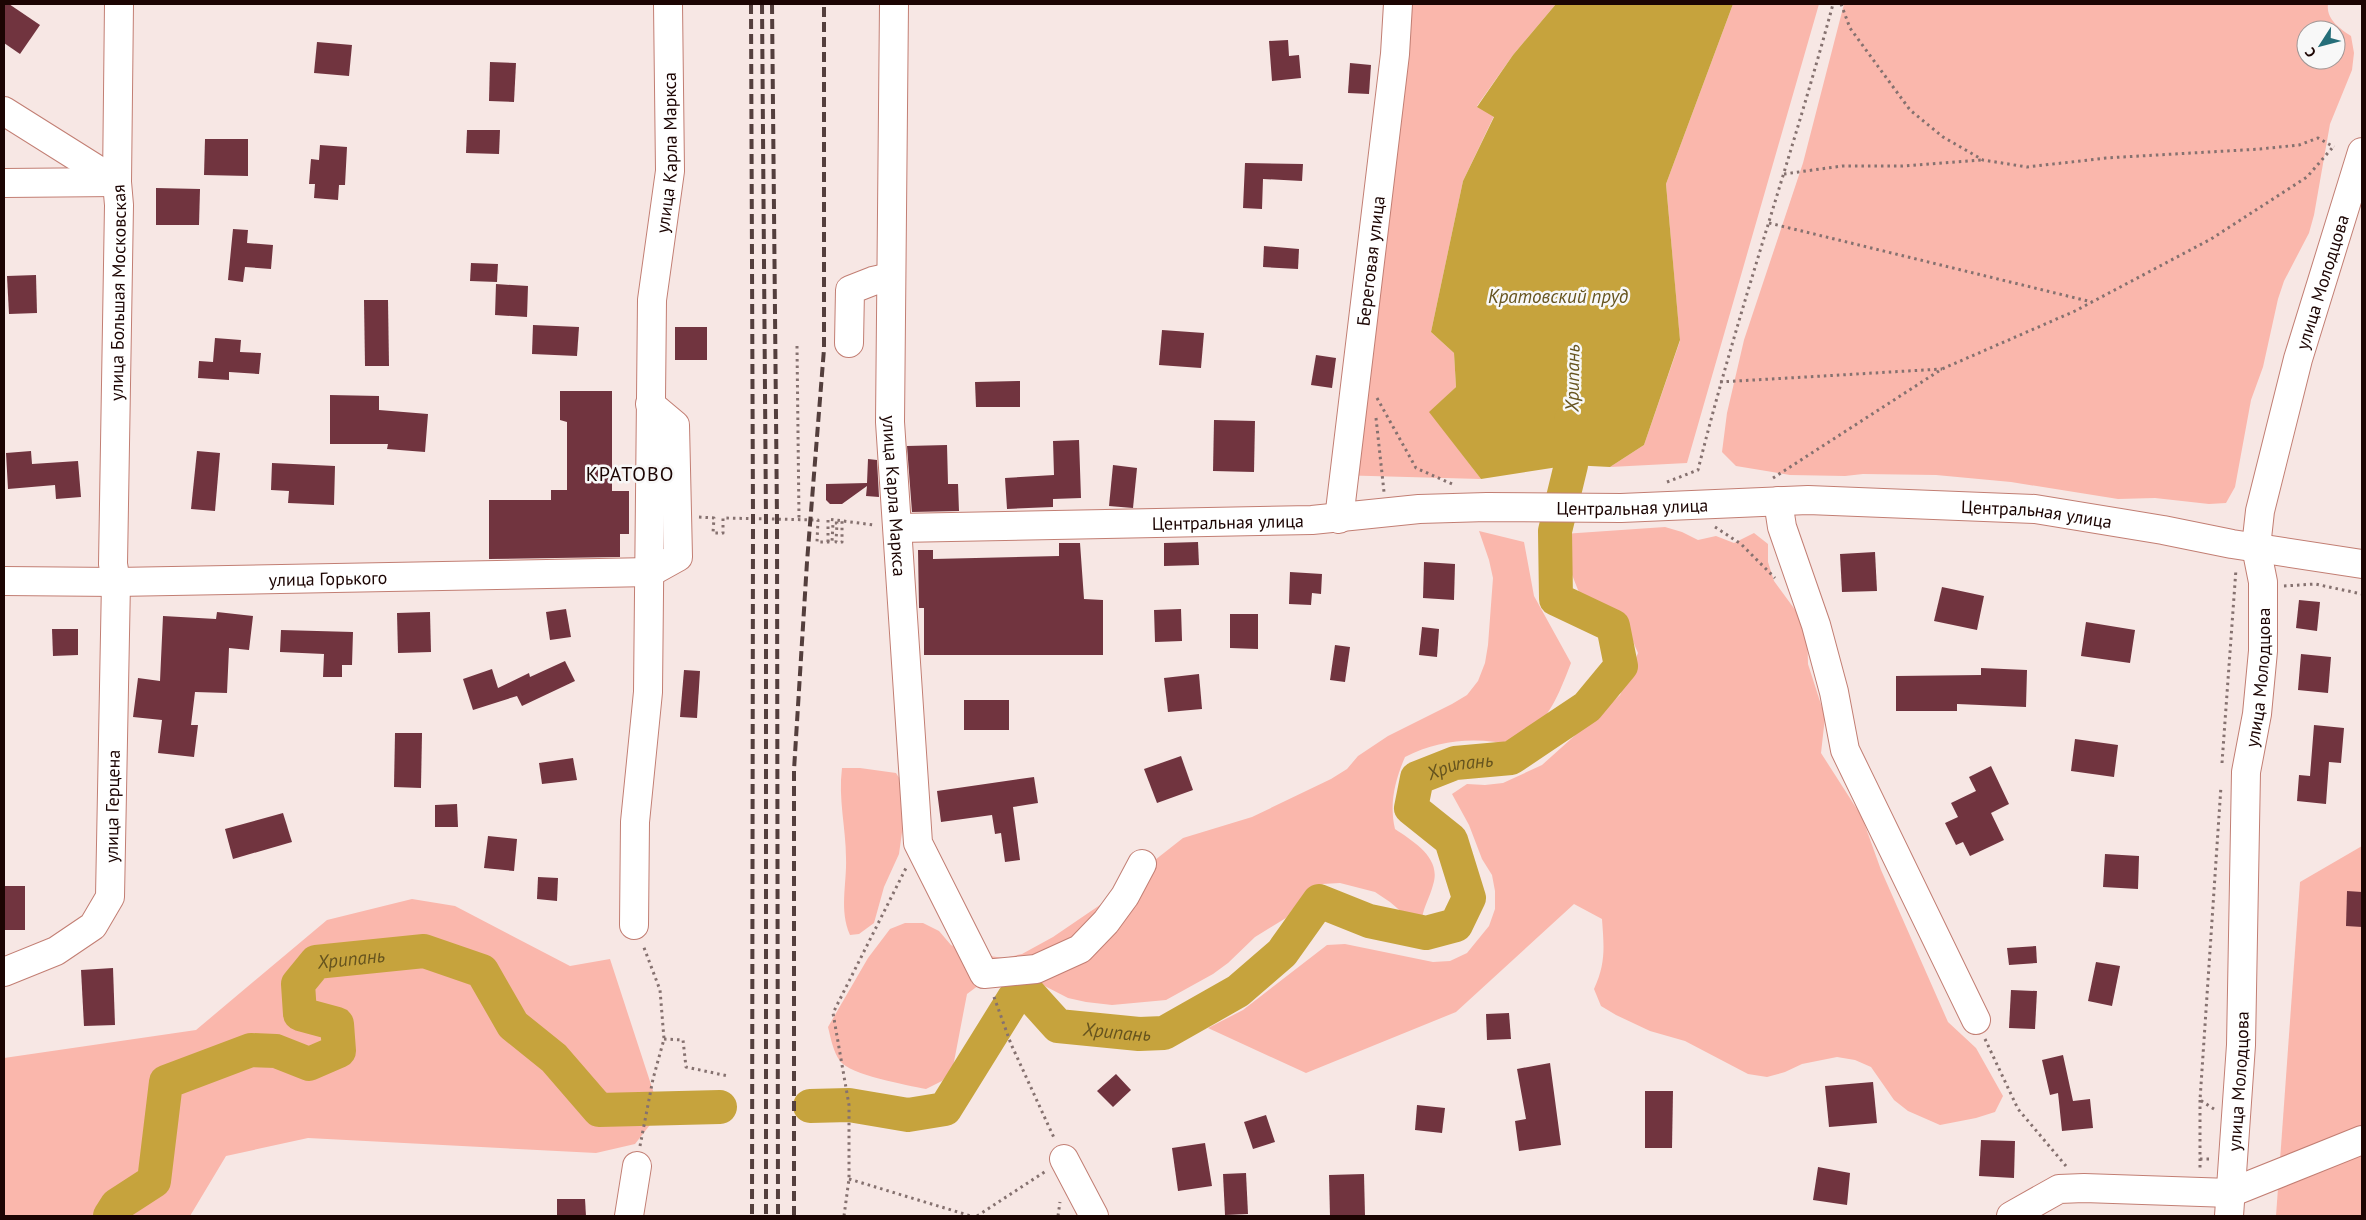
<svg xmlns="http://www.w3.org/2000/svg" width="2366" height="1220" font-family="'PT Sans',sans-serif">
<rect width="100%" height="100%" fill="#f7e7e4"/>
<!-- green -->
<g fill="#fab7ac" fill-rule="evenodd">
<path d="M1389 4H1556L1513 55 1477 106 1494 116 1463 181 1431 332 1454 353 1456 387 1430 412 1481 479 1334 475Z"/>
<path d="M1733 4H1819L1687 463 1610 467 1644 445 1680 341 1666 184Z"/>
<path d="M1844 4H2328C2326 19 2339 28 2351 36L2354 53 2352 70 2330 124 2314 215 2309 233 2284 281 2278 299 2263 367 2251 400 2235 487 2226 503 2209 504 2155 498 2118 499 2011 482 1936 475 1863 474 1845 476 1790 475 1736 466 1722 452 1727 413 1744 340 1803 163ZM2306 30H2336V60H2306Z"/>
<path d="M1665 527 1682 532 1698 540 1716 536 1734 543 1754 533 1768 544V562L1774 581 1807 626 1808 664 1825 717 1821 753 1862 817 1881 870 1948 1022 1976 1048 2003 1096 1995 1112 1976 1118 1940 1125 1908 1111 1894 1100 1871 1067 1855 1060 1837 1057 1802 1064 1785 1072 1767 1077 1748 1074 1685 1041 1650 1031 1616 1015 1601 1006 1594 989C1606 963 1604 947 1602 919L1574 904 1456 1012 1306 1073 1208 1028 1243 1010 1327 945 1345 944 1433 962 1450 961 1467 953 1489 926 1495 909V891L1492 875 1482 859 1469 825 1452 794 1467 784 1485 785 1503 783 1542 765 1620 695 1638 653 1621 614 1580 595 1567 562 1563 534Z"/>
<path d="M1479 531 1524 542 1534 596 1571 663C1556 701 1549 721 1514 745 1476 737 1440 739 1405 757 1395 780 1389 804 1395 829 1414 842 1442 858 1433 885 1430 897 1424 906 1422 918L1404 914 1390 902 1375 892 1340 883 1322 884 1306 892 1286 918 1255 937 1228 963 1213 974 1166 1000 1112 1005 1086 1002 1068 998 1035 981 983 982 967 994 953 1067 942 1081 926 1089C907 1085 850 1075 840 1061 833 1051 831 1039 828 1027L868 958 890 929 905 923H923L939 931 951 945 968 953 1004 958 1022 954 1053 937 1144 875 1155 860 1183 838 1252 817 1331 779 1347 769 1358 756 1388 736 1452 704 1467 695 1478 681 1485 663 1488 645 1493 578 1489 560Z"/>
<path d="M842 768H860L896 773 901 781 904 818 899 854 884 887 874 923 859 934 850 935C839 910 847 884 846 858 846 828 838 799 842 768Z"/>
<path d="M2362 846V1216H2276L2300 882Z"/>
<path d="M412 899 455 906 570 966 610 959 660 1112 635 1144 596 1153 308 1138 226 1156 190 1216H4V1058L196 1030 327 920Z"/>
</g>
<!-- water -->
<path fill="#c6a33d" d="M1556 4H1733L1666 184 1680 340 1644 445 1610 467 1571 465 1481 479 1429 412 1456 387 1454 353 1431 332 1463 181 1494 117 1477 107 1513 55Z"/>
<g fill="none" stroke-linecap="round" stroke-linejoin="round">
<!-- river -->
<g stroke="#c6a33d" stroke-width="34">
<path id="s1" d="M810 1106 849 1105 908 1115 945 1109 1014 998 1029 994 1058 1026 1139 1034 1164 1033 1238 991 1282 953 1319 901 1369 921 1426 933 1456 925 1469 898 1451 840 1411 808 1417 778 1455 763 1511 758 1587 707 1621 666 1613 626 1556 599 1555 531 1571 465V420"/>
<path id="s2" d="M110 1216 117 1205 154 1181 166 1082 251 1050 276 1051 309 1064 339 1051 337 1024 300 1014 298 984 316 962 424 951 482 971 513 1025 554 1058 599 1110 720 1107"/>
</g>
</g>
<!-- building -->
<g fill="#71343f">
<path d="M4 4H9L40 25 20 54 4 43Z"/>
<path d="M1288 40 1289 56 1299 55 1301 78 1272 81 1269 41Z"/>
<path d="M317 42 352 45 349 76 314 73Z"/>
<path d="M490 62 516 63 514 102 489 101Z"/>
<path d="M1350 63 1371 65 1369 94 1348 93Z"/>
<path d="M467 130H500L499 154 466 153Z"/>
<path d="M205 139H248V176L204 175Z"/>
<path d="M320 145 347 147 345 185H339L338 200 314 198 315 184H309L311 159 319 160Z"/>
<path d="M1245 163 1303 164 1302 181 1263 179 1262 209 1243 208Z"/>
<path d="M156 188 200 189 199 225H156Z"/>
<path d="M233 229 248 230 247 243 273 245 271 269 245 267 243 282 228 280Z"/>
<path d="M1264 246 1299 249 1298 269 1263 267Z"/>
<path d="M471 263 498 264 497 282 470 281Z"/>
<path d="M36 275 37 313 9 314 7 276Z"/>
<path d="M496 284 528 286 527 317 495 315Z"/>
<path d="M364 300H388L389 366H365Z"/>
<path d="M533 325 579 327 577 356 532 354Z"/>
<rect x="675" y="327" width="32" height="33"/>
<path d="M1162 330 1204 333 1201 368 1159 365Z"/>
<path d="M215 338 241 340 240 352 261 353 259 374 229 372V380L198 378 199 361 213 362Z"/>
<path d="M1316 355 1336 358 1332 388 1311 385Z"/>
<path d="M1020 381V407H976L975 382Z"/>
<path d="M560 391H612V491H629V534H620V557L489 559V500H551V490H567V422L560 420Z"/>
<path d="M330 395 379 396V410L428 414 425 452 387 449 388 444H330Z"/>
<path d="M1214 420 1255 421 1254 472 1213 471Z"/>
<path d="M1079 440 1081 498 1053 499V507L1007 509 1005 478 1054 475 1053 441Z"/>
<path d="M947 445 948 484H958L959 511 912 512 907 446Z"/>
<path d="M31 451 32 464 78 461 81 497 56 499 55 485 8 489 6 453Z"/>
<path d="M197 451 220 453 215 511 191 509Z"/>
<path d="M868 459 877 460 879 497 866 496 867 486 842 504H830L826 500V484L867 483Z"/>
<path d="M272 463 335 466 334 505 288 503 289 491 271 490Z"/>
<path d="M1113 465 1137 468 1133 508 1109 506Z"/>
<path d="M1198 542 1199 565 1164 566V543Z"/>
<path d="M1059 543H1080L1084 599 1103 600V655H924V608H919L918 550H933V559L1059 556Z"/>
<path d="M1875 552 1877 591 1842 592 1840 554Z"/>
<path d="M1424 562 1455 564 1454 600 1423 598Z"/>
<path d="M1290 572 1322 574 1321 594 1312 593 1311 605 1289 604Z"/>
<path d="M1942 587 1984 596 1977 630 1934 621Z"/>
<path d="M2299 600 2320 602 2317 631 2296 628Z"/>
<path d="M566 609 571 637 550 640 546 612Z"/>
<path d="M1181 609 1182 641 1155 642 1154 610Z"/>
<path d="M217 612 253 616 249 650 229 648 227 693 195 692 191 725H198L194 757 158 753 162 720 133 717 138 678 160 681 163 616 216 619Z"/>
<path d="M430 612 431 652 398 653 397 613Z"/>
<path d="M1230 614H1258V649L1230 648Z"/>
<path d="M2086 622 2135 630 2130 663 2081 656Z"/>
<path d="M1422 627 1439 629 1437 657 1419 655Z"/>
<path d="M52 629H78V655L53 656Z"/>
<path d="M281 630 353 632 352 665H342V677H323L324 654 280 652Z"/>
<path d="M1335 645 1350 647 1345 682 1330 680Z"/>
<path d="M2301 654 2331 657 2328 693 2298 690Z"/>
<path d="M565 661 575 681 522 706 517 696 473 710 463 679 492 669 498 688 529 673 530 677Z"/>
<path d="M1981 668 2027 670 2026 707 1957 704V711H1896V676L1981 675Z"/>
<path d="M684 670 700 671 697 718 680 717Z"/>
<path d="M1199 674 1202 709 1168 712 1164 678Z"/>
<rect x="964" y="700" width="45" height="30"/>
<path d="M2314 725 2344 728 2341 763 2329 762 2326 804 2297 801 2299 775 2310 776Z"/>
<path d="M395 733H422L421 788 394 787Z"/>
<path d="M2075 739 2118 745 2114 777 2071 771Z"/>
<path d="M1181 756 1193 790 1157 803 1144 769Z"/>
<path d="M573 758 577 780 542 784 539 763Z"/>
<path d="M1991 766 2009 804 1991 813 2004 840 1970 856 1963 842 1956 845 1945 823 1958 817 1951 803 1976 791 1969 777Z"/>
<path d="M1034 777 1038 803 1013 807 1020 860 1005 862 1001 833 995 834 992 815 941 822 937 791Z"/>
<path d="M457 804 458 827H435V805Z"/>
<path d="M283 813 292 842 233 859 225 829Z"/>
<path d="M488 836 517 839 514 871 484 868Z"/>
<path d="M2105 854 2139 856 2138 889 2103 887Z"/>
<path d="M538 877 558 878 557 901 537 899Z"/>
<rect x="4" y="886" width="21" height="44"/>
<path d="M2347 891 2362 892V927L2346 926Z"/>
<path d="M2036 946 2037 963 2009 965 2007 948Z"/>
<path d="M2096 962 2120 966 2112 1006 2088 1001Z"/>
<path d="M113 968 115 1025 84 1026 81 970Z"/>
<path d="M2011 990 2037 991 2035 1029 2009 1028Z"/>
<path d="M1509 1013 1511 1039 1487 1040 1486 1014Z"/>
<path d="M2063 1055 2073 1101 2090 1099 2093 1128 2062 1131 2058 1093 2050 1095 2042 1060Z"/>
<path d="M1550 1063 1561 1145 1519 1151 1515 1121 1526 1119 1517 1069Z"/>
<path d="M1116 1074 1131 1090 1113 1107 1097 1091Z"/>
<path d="M1873 1082 1877 1123 1829 1127 1825 1086Z"/>
<path d="M1645 1091H1673L1672 1148H1645Z"/>
<path d="M1417 1105 1445 1108 1442 1133 1415 1130Z"/>
<path d="M1266 1115 1275 1142 1253 1149 1244 1122Z"/>
<path d="M1981 1140 2015 1141 2014 1178 1979 1176Z"/>
<path d="M1205 1143 1212 1186 1178 1191 1172 1148Z"/>
<path d="M1818 1167 1850 1173 1847 1205 1813 1200Z"/>
<path d="M1246 1173 1248 1214 1225 1215 1223 1174Z"/>
<path d="M1364 1174 1365 1216H1330L1329 1175Z"/>
<path d="M557 1199H585L586 1216H557Z"/>
</g>
<g fill="none" stroke-linecap="round" stroke-linejoin="round">
<defs>
<g id="minor">
<path id="s3" d="M894 4 890 422 918 843 984 974 1036 969 1080 949 1106 922 1125 896 1142 864"/>
<path d="M4 111 117 182"/>
<path d="M4 183 117 182"/>
<path d="M849 343 850 290 873 281 891 277"/>
<path d="M1778 501 1782 527 1816 625 1834 692 1845 750 1976 1020"/>
<path id="s4" d="M1339 519 1395 54 1398 4"/>
<path id="s5" d="M898 528 1312 520 1419 509 1487 507 1621 508 1808 500 2035 509 2163 530 2232 544 2362 564"/>
<path id="s6" d="M4 581 116 582 651 572 678 557 675 425 650 404"/>
<path id="s7" d="M634 925 635 822 648 692 652 300 670 171 668 4"/>
<path id="s8" d="M4 972 56 951 93 926 110 897 116 582 113 564 119 205 117 182 119 4"/>
<path d="M1064 1159 1094 1216"/>
<path d="M629 1216 637 1166"/>
<path d="M2011 1216 2059 1189 2084 1188 2230 1193 2362 1140"/>
<path id="s9" d="M2229 1216 2241 1045 2246 772 2257 714 2263 651V582L2256 547 2260 511 2298 359 2362 152"/>
</g>
</defs>
<!-- minor casing -->
<use href="#minor" stroke="#c27e73" stroke-width="30"/>
<!-- path -->
<g stroke="#85716f" stroke-width="3" stroke-dasharray="2.5 4" stroke-linecap="butt">
<path d="M1841 4 1850 28 1910 110 1943 137 1983 160 2027 167 2106 158 2260 149 2299 145 2318 138 2334 147"/>
<path d="M1784 174 1842 166H1902L1982 160"/>
<path d="M1769 223 2092 302"/>
<path d="M797 346 799 519"/>
<path d="M1720 382 1942 369"/>
<path d="M1377 398 1416 468 1452 484"/>
<path d="M1376 418 1384 492"/>
<path d="M1773 478 1942 369 2075 311 2211 239 2307 177 2333 147"/>
<path d="M1667 482 1698 470C1737 313 1791 160 1833 4"/>
<path d="M699 517 714 518 713 533H723V518L818 520 817 542H832L833 523H837L836 542H842V519"/>
<path d="M1715 527 1741 544 1775 578"/>
<path d="M828 542V519L874 525"/>
<path d="M2284 586 2315 584 2362 594"/>
<path d="M2222 763 2236 569"/>
<path d="M994 997 1011 1044 1055 1140"/>
<path d="M664 1039 683 1040 686 1067 728 1076"/>
<path d="M1985 1039 2018 1109 2066 1166"/>
<path d="M2200 1100V1171"/>
<path d="M2214 1109 2200 1100 2221 786"/>
<path d="M640 1146 653 1079 664 1039 660 990 643 945"/>
<path d="M2200 1159H2212"/>
<path d="M849 1179 971 1216"/>
<path d="M844 1216 849 1179V1105L833 1013 906 868"/>
<path d="M977 1216 1046 1171"/>
<path d="M1058 1216 1060 1202"/>
</g>
<!-- minor -->
<use href="#minor" stroke="#fff" stroke-width="28"/>
<!-- rail -->
<g stroke="#543f3d" stroke-width="4" stroke-dasharray="10 5" stroke-linecap="butt">
<path d="M751 4 753 519 752 1216"/>
<path d="M762 4 766 519V1216"/>
<path d="M772 4 777 519 778 1216"/>
<path d="M794 1216V770L807 562 824 349V4"/>
</g>
</g>
<g text-anchor="middle" dominant-baseline="central" stroke-width="5" stroke-linejoin="round" paint-order="stroke">
<!-- street labels -->
<g font-size="18" fill="#1c0503" stroke="#f8f8f8">
<text stroke="none"><textPath href="#s7" startOffset="774">улица Карла Маркса</textPath></text>
<text stroke="none"><textPath href="#s4" startOffset="260">Береговая улица</textPath></text>
<text stroke="none"><textPath href="#s9" startOffset="945">улица Молодцова</textPath></text>
<text stroke="none"><textPath href="#s8" startOffset="739">улица Большая Московская</textPath></text>
<text stroke="none"><textPath href="#s3" startOffset="492">улица Карла Маркса</textPath></text>
<text stroke="none"><textPath href="#s5" startOffset="735">Центральная улица</textPath></text>
<text stroke="none"><textPath href="#s5" startOffset="1140">Центральная улица</textPath></text>
<text stroke="none"><textPath href="#s5" startOffset="330">Центральная улица</textPath></text>
<text stroke="none"><textPath href="#s6" startOffset="324">улица Горького</textPath></text>
<text stroke="none"><textPath href="#s9" startOffset="540">улица Молодцова</textPath></text>
<text stroke="none"><textPath href="#s8" startOffset="225">улица Герцена</textPath></text>
<text stroke="none"><textPath href="#s9" startOffset="135">улица Молодцова</textPath></text>
</g>
<!-- water labels -->
<g font-size="19" font-style="italic" fill="#65531e" stroke="#f8f8f8">
<text x="1558" y="296">Кратовский пруд</text>
<text transform="translate(1572 378) rotate(-89)">Хрипань</text>
<text stroke="none"><textPath href="#s1" startOffset="1000">Хрипань</textPath></text>
<text stroke="none"><textPath href="#s2" startOffset="500">Хрипань</textPath></text>
<text stroke="none"><textPath href="#s1" startOffset="385">Хрипань</textPath></text>
</g>
<!-- quarter labels -->
<g font-size="20" letter-spacing="1" fill="#1c0503" stroke="#f8f8f8">
<text x="630" y="474">КРАТОВО</text>
</g>
</g>
<!-- border -->
<rect width="2366" height="1220" fill="none" stroke="#1c0503" stroke-width="10"/>
<!-- north arrow -->
<g transform="translate(2321 45) rotate(234)"><circle r="24" fill="#f8f8f8" stroke="#a09796"/>
<path d="M0-4L9 19L0 12L-9 19Z" fill="#256e79"/>
<text y="-8" font-size="14" font-weight="bold" text-anchor="middle" fill="#1c0503">С</text>
</g>
</svg>
